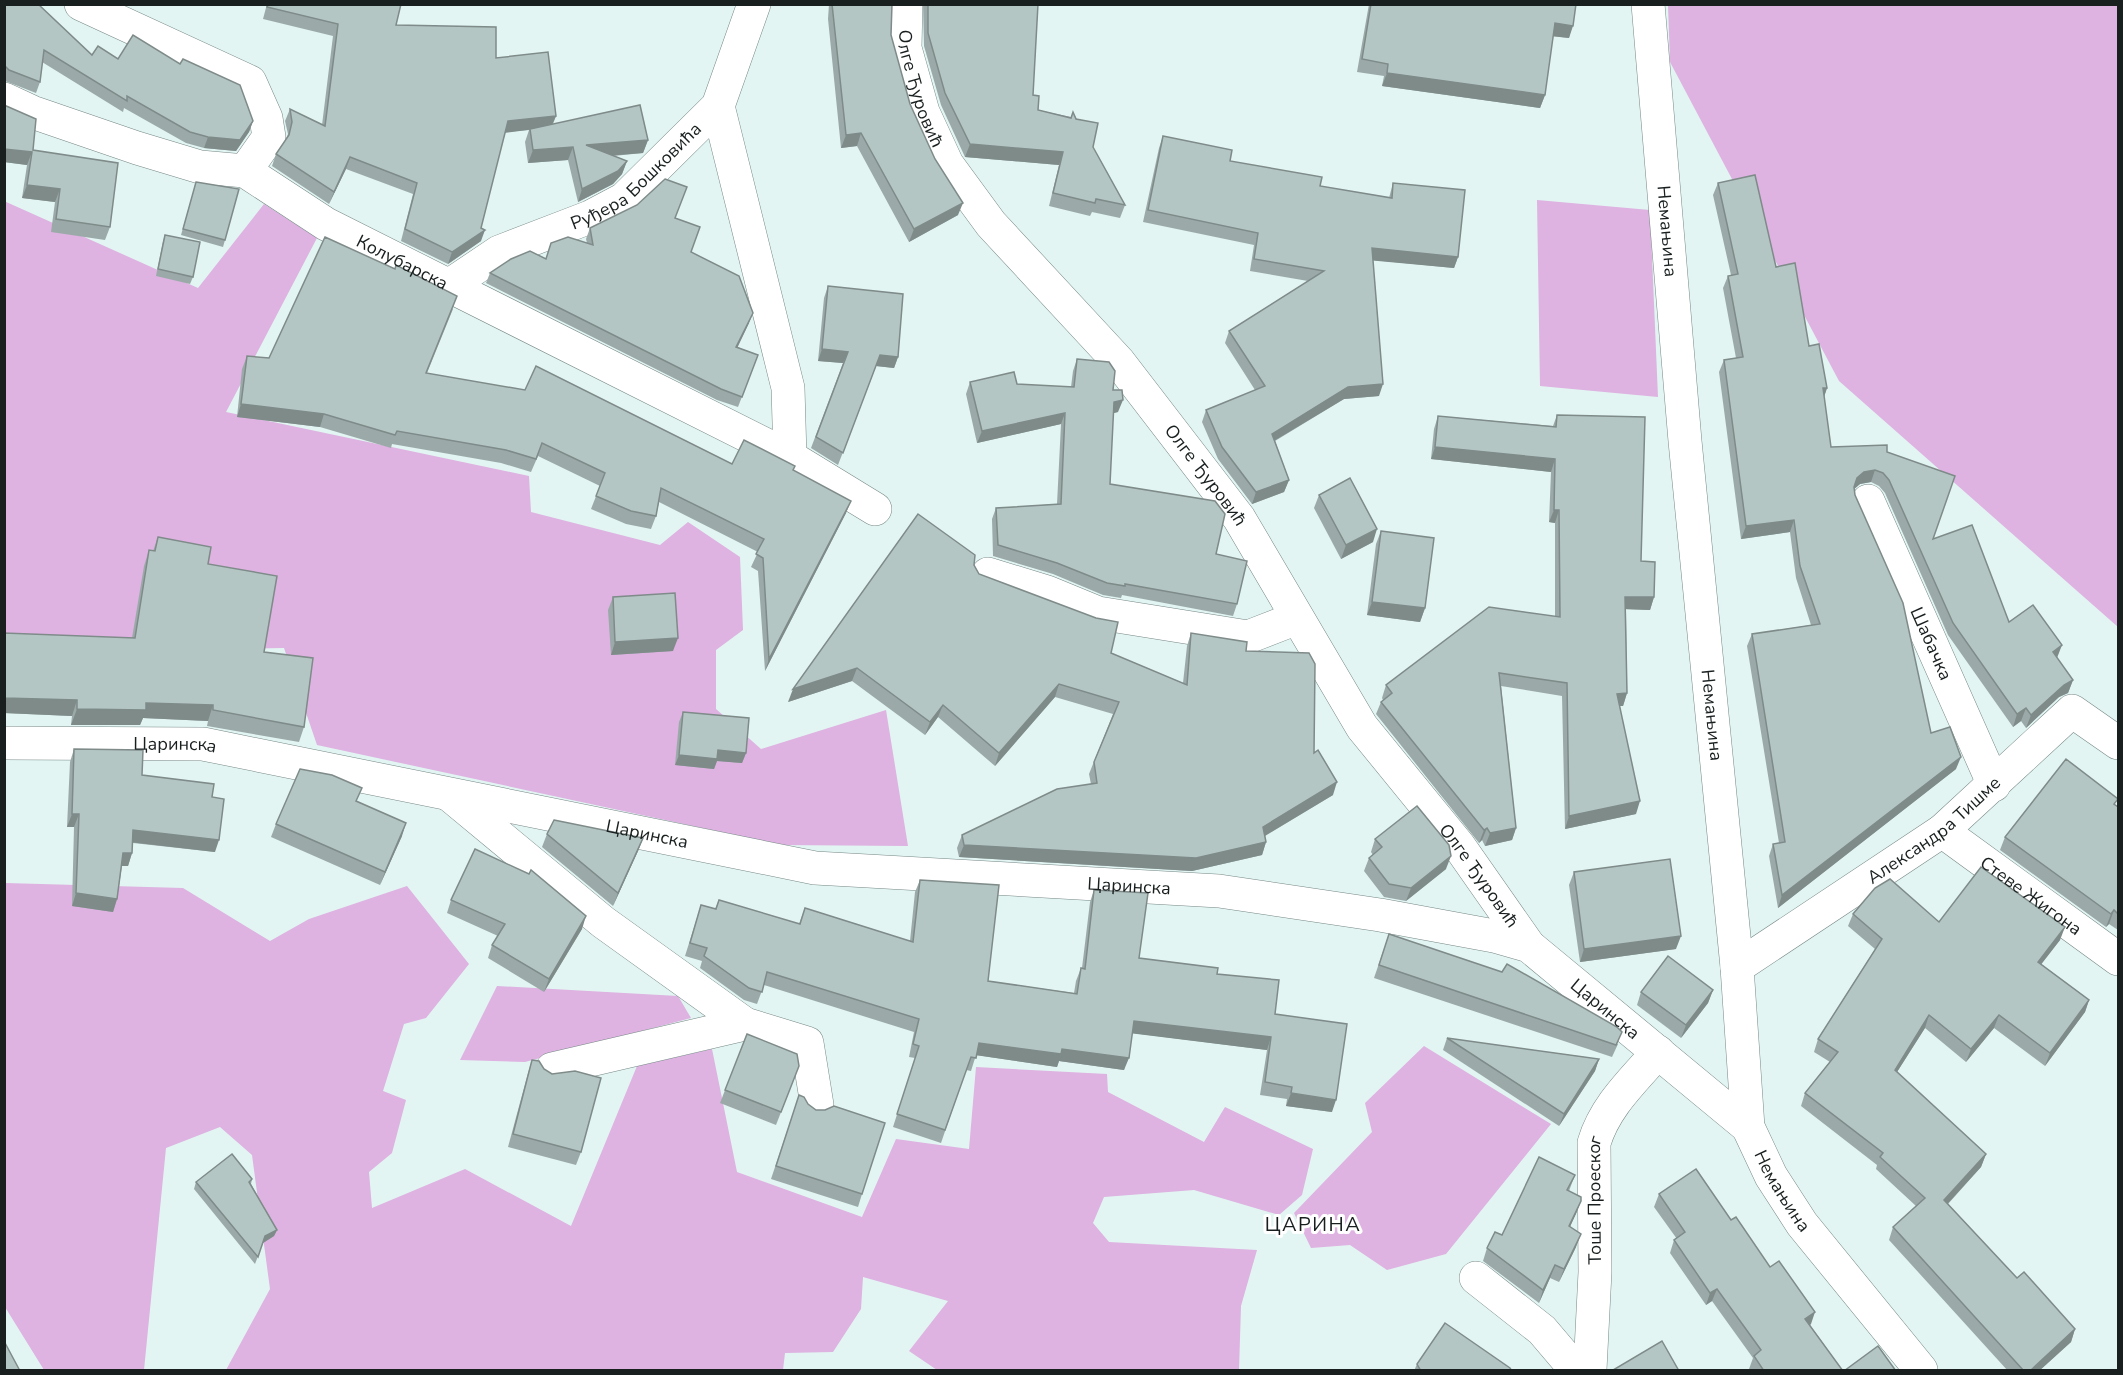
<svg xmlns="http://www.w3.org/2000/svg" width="2123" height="1375" font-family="'Nunito Sans',sans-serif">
<rect width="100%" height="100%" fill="#e2f5f2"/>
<!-- green -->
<g fill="#deb2e1">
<path d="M1668 5H2118V627L1839 381 1670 62Z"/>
<path d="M1537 200 1650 210 1658 397 1540 386Z"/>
<path d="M4 201 198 288 264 204 317 238 226 412 529 476 531 512 660 545 688 522 740 557 743 630 716 650V709L761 749 886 710 908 846 781 845 317 745 284 648 5 652Z"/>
<path d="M5 883 183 888 270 941 309 919 407 886 469 964 426 1018 404 1024 383 1091 406 1100 392 1153 369 1172 372 1208 465 1169 571 1226 637 1066 712 1049 737 1172 862 1217 896 1139 969 1149 976 1067 1107 1074 1108 1092 1204 1142 1225 1107 1313 1149 1302 1195 1279 1215 1194 1190 1104 1197 1093 1223 1109 1242 1257 1250 1241 1306 1239 1370H937L909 1351 948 1301 863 1277 861 1309 833 1352 785 1353 783 1370H226L270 1289 252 1155 220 1127 166 1148 144 1370H44L5 1307Z"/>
<path d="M497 986 678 996 691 1018 525 1062 460 1060Z"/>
<path d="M1424 1046 1551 1124 1446 1254 1387 1270 1350 1245 1311 1248 1294 1213 1372 1132 1365 1103Z"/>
</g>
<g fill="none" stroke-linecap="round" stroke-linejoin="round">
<defs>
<g id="minor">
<path d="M81 4 250 82 266 118 269 137 245 171"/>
<path id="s1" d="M906 4 905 48 923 112 947 164 991 224 1119 362 1239 518 1362 727 1459 846 1529 946"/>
<path id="s2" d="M4 99 32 112 137 148 200 167 245 171 326 224 790 457 875 509"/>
<path d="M718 106 788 388 790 457"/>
<path id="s3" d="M450 285 499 252 590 217 624 199 718 106 754 4"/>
<path id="s4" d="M1868 501 1994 785"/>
<path d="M988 574 1047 592 1098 613 1248 637 1297 618"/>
<path id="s5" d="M4 743 203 744 815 868 1219 891 1380 915 1494 936 1529 946 1748 1127"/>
<path d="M451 796 603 922 745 1024 807 1043 817 1105"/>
<path id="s6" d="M1942 831 2118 959"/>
<path id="s7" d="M1737 967 1942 831 2072 711 2118 743"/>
<path d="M552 1069 745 1024"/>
<path d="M1476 1278 1542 1330 1576 1370"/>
<path id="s8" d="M1590 1370 1595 1272 1594 1143C1605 1106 1633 1081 1658 1052"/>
</g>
<g id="major">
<path id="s9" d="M1648 4 1685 441 1737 967 1748 1127 1771 1176 1802 1224 1921 1370"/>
</g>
</defs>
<!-- minor casing -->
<use href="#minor" stroke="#778886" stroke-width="34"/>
<!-- major casing -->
<use href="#major" stroke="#778886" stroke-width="34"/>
<!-- minor -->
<use href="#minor" stroke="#fff" stroke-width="33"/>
<!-- major -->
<use href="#major" stroke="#fff" stroke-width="33"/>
</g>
<!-- wall -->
<g fill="#9baaa9">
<path d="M4 4 92 55 118 59 253 121 249 132 236 151 204 148 186 143 124 108 123 112 42 62 40 82 36 93 5 81 4 80Z"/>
<path d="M267 4H401L396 25 496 58 556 116 553 124 648 140 643 153 613 156 627 161 622 174 613 184 578 202 568 160 528 163 525 142 529 130 505 132 481 228V241L448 264 401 241 413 194 346 169 329 204 272 166 276 154 286 139 288 134 285 121 290 109 322 125 333 36 263 19Z"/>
<path d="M829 4H892L891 35 910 104 958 215 909 242 857 146 841 148 828 19Z"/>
<path d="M923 4H1038L1033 95 1038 110 1071 117 1073 112 1125 205 1120 218 1092 212 1090 216 1049 206 1059 165 965 157 941 105 924 46Z"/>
<path d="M1369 4H1576L1569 38 1553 36 1545 95 1540 108 1382 86 1384 76 1357 72Z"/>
<path d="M1163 136 1230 161 1320 186 1389 198 1393 183 1458 257 1454 268 1373 260 1379 396 1344 399 1275 441 1289 480 1284 492 1252 504 1218 459 1202 422 1206 410 1255 390 1225 343 1229 331 1308 281 1250 271 1254 245 1143 222 1159 148Z"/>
<path d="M33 150 110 227 105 240 51 232 55 202 22 198 27 165 4 162Z"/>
<path d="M196 182 225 240 223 247 181 235Z"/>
<path d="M1718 183 1776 267 1827 388 1824 397 1831 447 1887 452 1933 539 2009 622 2057 658 2073 680 2068 693 2059 697 2026 728 2021 721 2013 727 1948 635 1885 493 1879 486 1871 482 1860 484 1854 489 1855 495 1931 733 1956 769 1778 908 1769 856 1773 844 1779 843 1747 646 1752 634 1811 625 1796 578 1790 532 1741 539 1719 372 1724 360 1736 358 1723 288 1728 276 1731 275 1713 195Z"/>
<path d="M675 218 691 252 749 323 737 347 758 355 738 407 717 400 486 283 490 273 546 258 551 243H587L586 239 590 228Z"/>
<path d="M165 235 193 277 190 284 156 276 163 241Z"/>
<path d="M828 286 898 357 894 368 876 366 838 465 811 448 843 363 818 361 824 298Z"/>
<path d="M453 309 427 373 732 464 795 466 793 471 846 513 765 671 758 571 751 567 758 552 659 502 656 516 651 529 626 524 591 509 600 486 538 456 531 472 501 463 392 444 391 448 320 427 237 417 242 369 247 356 269 358Z"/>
<path d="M1077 359 1113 390 1118 412 1113 413 1110 484 1216 554 1237 604 1233 616 1122 595 1121 598 1103 595 1053 574 993 556 992 519 996 508 1057 504 1061 424 977 443 966 394 970 382 1071 387 1073 371Z"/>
<path d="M1557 415 1641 561 1654 597 1650 610 1626 609 1627 693 1623 706H1620L1636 814 1565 829 1562 696 1501 686 1516 828 1512 840 1485 846 1482 840 1479 843 1376 714 1381 702 1383 700 1382 698 1386 685 1555 617V523L1549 522 1551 472 1431 459 1434 429 1438 416 1553 426Z"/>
<path d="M1319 495 1373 542 1341 559 1314 508Z"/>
<path d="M1381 531 1425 608 1420 622 1367 615 1376 544Z"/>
<path d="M158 537 208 564 264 652 304 727 299 742 207 726 208 721 143 718 140 725H71L72 716 4 713 132 638 144 566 149 550 153 551Z"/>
<path d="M974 565 979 574 1111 653 1183 683 1187 646 1191 633 1246 651 1314 753 1333 795 1265 836 1266 842 1262 855 1192 871 959 857 957 848 962 835 1091 784 1089 774 1113 714 1055 697 995 766 938 717 925 735 852 681 788 702Z"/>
<path d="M613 597 673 651 611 655 608 610Z"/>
<path d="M683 712 746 753 742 763 717 761 714 769 675 765 679 722Z"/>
<path d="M74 749 142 775 212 797 215 852 133 843 132 853 128 866H122L117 899 113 912 72 906 74 827H67L70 762Z"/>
<path d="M357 802 402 836 380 885 271 837 276 824Z"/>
<path d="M2116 805 2118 807V930L2109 924 2106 927 2000 850 2005 837Z"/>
<path d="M547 834 643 838 638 851 613 906 542 847Z"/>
<path d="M1375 839 1446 869 1406 901 1384 897 1364 871 1369 858 1373 855 1371 852Z"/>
<path d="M1574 872 1676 949 1580 962 1569 885Z"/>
<path d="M529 874 582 929 544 992 488 958 492 945 498 936 447 913 451 900Z"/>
<path d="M920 880 988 981 1074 993 1076 981 1081 968H1082L1090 902 1094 890 1139 958 1217 974 1275 1014 1332 1112 1286 1106 1287 1099 1260 1095 1267 1050 1132 1033 1124 1070 1059 1061 1057 1067 976 1055 971 1071 966 1070 941 1143 893 1127 915 1058 909 1057 914 1032 764 985 757 1004 744 1000 700 968 702 961 685 956 701 905 715 909 719 900 799 924 805 908 910 941 915 892Z"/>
<path d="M1853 914 1939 922 2060 940 2041 964 2089 1000 2085 1012 2045 1066 1994 1028 1966 1062 1925 1028 1897 1072 1986 1154 1981 1167 1948 1204 2017 1278 2075 1329 2071 1342 2039 1371H2008L1889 1240 1893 1227 1916 1206 1876 1169 1877 1165 1801 1106 1805 1093 1830 1062 1814 1052 1818 1039 1875 949 1848 926Z"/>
<path d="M1389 934 1618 1044 1612 1057 1374 978Z"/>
<path d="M1713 990 1708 1003 1681 1038 1637 1005 1641 992Z"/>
<path d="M747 1034 799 1066 776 1125 720 1103Z"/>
<path d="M1447 1038 1599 1059 1595 1071 1559 1126 1443 1050Z"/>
<path d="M532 1060 581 1152 576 1165 508 1147 528 1073Z"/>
<path d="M799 1095 808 1104 862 1194 858 1207 771 1179Z"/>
<path d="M1575 1175 1569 1191 1581 1201 1570 1227 1576 1247 1559 1282 1550 1278 1539 1303 1483 1261 1487 1248Z"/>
<path d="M252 1179 251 1184 277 1230 274 1236 263 1243 255 1264 194 1189 196 1182Z"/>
<path d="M1659 1194 1731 1220 1770 1267 1811 1324 1810 1325 1843 1371H1751L1749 1369 1753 1358 1712 1301 1706 1305 1670 1253 1674 1240 1677 1239 1654 1207Z"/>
<path d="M1417 1364 1512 1371H1414Z"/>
</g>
<!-- shaded-wall -->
<g fill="#7e8b89">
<path d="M1555 23 1573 26 1569 38 1550 36Z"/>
<path d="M1387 73 1545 95 1540 108 1382 86Z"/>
<path d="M556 116 551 127 504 133 508 121Z"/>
<path d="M253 121 249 132 236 151 204 148 208 137Z"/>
<path d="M861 133 857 146 841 148 846 135Z"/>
<path d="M648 140 643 153 581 158 586 145Z"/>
<path d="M970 144 1063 152 1059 165 965 157Z"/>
<path d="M573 147 568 160 528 163 533 150Z"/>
<path d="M4 149 32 152 27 165 4 162Z"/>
<path d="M350 157 346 169 329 204 334 192Z"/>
<path d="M627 161 622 174 613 184 578 202 582 189Z"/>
<path d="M27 185 60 189 55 202 22 198Z"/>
<path d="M963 203 958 215 909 242 914 229Z"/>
<path d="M485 230 481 241 448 264 452 252Z"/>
<path d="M1372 248 1458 257 1454 268 1367 260Z"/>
<path d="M753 313 749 323 733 357 736 347Z"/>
<path d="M822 349 848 352 843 363 818 361Z"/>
<path d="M880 355 898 357 894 368 876 366 838 465Z"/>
<path d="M1383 384 1379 396 1344 399 1267 445 1272 434 1348 387Z"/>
<path d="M1823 388H1827L1823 400Z"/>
<path d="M1123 400 1118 412 1110 414 1114 402Z"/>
<path d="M241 404 324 414 320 427 237 417Z"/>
<path d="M1065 413 1061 424 977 443 982 431Z"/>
<path d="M1435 447 1555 459 1551 472 1431 459Z"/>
<path d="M1875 470 1871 482 1860 484 1853 490 1857 478 1864 472Z"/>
<path d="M1289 480 1284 492 1252 504 1256 492Z"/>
<path d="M851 501 846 513 765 671 769 659Z"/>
<path d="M1554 510H1559L1555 523 1549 522Z"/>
<path d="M1794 520 1790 532 1741 539 1746 526Z"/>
<path d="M1377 529 1373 542 1341 559 1346 545Z"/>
<path d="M1625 597H1654L1650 610 1621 609Z"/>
<path d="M1372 602 1425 608 1420 622 1367 615Z"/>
<path d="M678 638 673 651 611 655 615 642Z"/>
<path d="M2062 645 2057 658 2053 652Z"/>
<path d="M857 668 852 681 788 702 793 689Z"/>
<path d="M2073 680 2068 693 2059 697 2026 728 2031 715 2064 685Z"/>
<path d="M1059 684 1055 697 995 766 999 753Z"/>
<path d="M1627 693 1623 706H1613L1617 694Z"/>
<path d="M4 698 77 700 72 716 4 713Z"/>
<path d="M146 703 213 705 208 721 143 718 140 725H71L77 709Z"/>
<path d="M943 705 938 717 925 735 930 722Z"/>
<path d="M2026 708 2021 721 2013 727 2017 714Z"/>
<path d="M718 750 746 753 742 763 717 761 714 769 675 765 679 755Z"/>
<path d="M1961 757 1956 769 1778 908 1782 895Z"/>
<path d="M1337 782 1333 795 1258 840 1263 827Z"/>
<path d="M1640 801 1636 814 1565 829 1569 816Z"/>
<path d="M72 814H79L74 827H67Z"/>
<path d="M406 823 402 836 380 885 385 872Z"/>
<path d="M1487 828 1482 840 1479 843 1484 830Z"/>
<path d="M1516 828 1512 840 1485 846 1490 833Z"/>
<path d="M133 830 219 840 215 852 129 842Z"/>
<path d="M643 838 638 851 613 906 618 893Z"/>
<path d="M1266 842 1262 855 1192 871 959 857 964 845Z"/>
<path d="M123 853H132L128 866H119Z"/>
<path d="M1451 856 1446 869 1406 901 1411 888Z"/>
<path d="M76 893 117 899 113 912 72 906Z"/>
<path d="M2114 910 2109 924 2106 927 2111 914Z"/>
<path d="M586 916 582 929 544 992 549 979Z"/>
<path d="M2065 927 2060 940 2033 975 2038 962Z"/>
<path d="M1681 936 1676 949 1580 962 1584 949Z"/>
<path d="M1713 990 1708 1003 1681 1038 1686 1025Z"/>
<path d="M2089 1000 2085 1012 2045 1066 2050 1053Z"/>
<path d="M1929 1015 1925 1028 1890 1083 1895 1070Z"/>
<path d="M1999 1015 1994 1028 1966 1062 1971 1049Z"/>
<path d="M1134 1021 1271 1037 1267 1050 1129 1033Z"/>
<path d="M979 1043 1062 1049 1129 1058 1124 1070 1059 1061 1057 1067 975 1055Z"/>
<path d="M1599 1059 1595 1071 1559 1126 1564 1114Z"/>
<path d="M1291 1093 1336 1100 1332 1112 1286 1106Z"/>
<path d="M1986 1154 1981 1167 1940 1212 1944 1200Z"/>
<path d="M1581 1201 1576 1214 1564 1239 1569 1226Z"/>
<path d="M277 1230 274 1236 263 1243 265 1236Z"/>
<path d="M1581 1234 1576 1247 1559 1282 1564 1269Z"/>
<path d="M1555 1265 1550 1278 1539 1303 1543 1290Z"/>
<path d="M1717 1289 1712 1301 1706 1305 1710 1293Z"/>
<path d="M1815 1312 1811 1324 1801 1331 1805 1319Z"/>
<path d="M2075 1329 2071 1342 2039 1371H2030Z"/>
</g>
<!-- building -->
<g fill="#b4c6c4" stroke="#7e8b89" stroke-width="1.5">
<path d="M4 4H38L92 55 98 46 118 59 133 35 180 64 183 59 240 85 253 121 240 140 208 137 190 132 127 96V101L44 50 40 82 9 70 4 65Z"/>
<path d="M268 4H401L396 25 496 27V58L548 52 556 116 508 121 481 228 485 230 452 252 405 229 417 183 350 157 334 192 276 154 289 135 292 122 290 109 325 126 338 24 267 7Z"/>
<path d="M832 4H892L891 35 910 104 935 159 963 203 914 229 861 133 846 135Z"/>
<path d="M928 4H1038L1033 95 1039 96 1038 110 1071 118 1073 112 1076 119 1098 123 1093 147 1125 205 1096 199 1095 203 1053 193 1063 152 970 144 945 93 928 33Z"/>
<path d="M1371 4H1576L1573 26 1555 23 1545 95 1387 73 1388 64 1362 59Z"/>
<path d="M4 105 36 119 33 150 118 163 110 227 56 219 60 189 27 185 32 152 4 149Z"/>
<path d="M640 105 648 140 586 145 627 161 618 171 582 189 573 147 533 150 530 129Z"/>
<path d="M1163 136 1232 150 1230 161 1322 177 1320 186 1392 198 1393 183 1465 190 1458 257 1372 248 1383 384 1348 387 1272 434 1289 480 1256 492 1222 447 1206 410 1265 386 1229 331 1324 271 1254 259 1258 233 1148 210Z"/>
<path d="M1755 175 1776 267 1795 263 1809 346 1819 344 1827 388H1823L1831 447 1887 445V452L1955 476 1933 539 1972 525 2009 622 2033 605 2062 645 2053 652 2073 680 2064 685 2031 715 2026 708 2017 714 1953 623 1889 480 1883 473 1875 470 1864 472 1857 478 1854 487 1855 495 1903 603 1931 733 1950 727 1961 757 1782 895 1773 844 1785 842 1752 634 1820 624 1800 566 1794 520 1746 526 1724 360 1743 357 1728 276 1738 274 1718 183Z"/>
<path d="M665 179 687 187 675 218 700 227 691 252 739 276 753 313 736 347 758 355 742 397 721 389 490 273 511 259 530 251 546 259 551 243 568 237 593 245 590 228 637 205Z"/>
<path d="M196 182 239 189 225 240 183 229Z"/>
<path d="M165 235 200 242 193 277 158 269Z"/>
<path d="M325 237 395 269 396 265 457 296 426 373 525 390 536 366 732 464 744 440 795 466 793 470 851 501 769 659 763 558 756 554 764 539 661 488 656 516 631 511 596 496 605 473 542 443 536 459 506 450 397 431 395 435 324 414 241 404 247 356 269 358Z"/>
<path d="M828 286 903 294 898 357 880 355 843 453 816 437 848 352 822 349Z"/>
<path d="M1077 359 1109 362 1115 371 1113 390H1122L1123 400 1114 402 1110 484 1215 501 1225 514 1216 554 1247 561 1237 604 1125 584V586L1107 583 1057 563 998 545 996 508 1061 504 1065 413 982 431 970 382 1014 372 1017 384 1074 387Z"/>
<path d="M1557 415 1645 417 1641 561 1655 562 1654 597H1625L1627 693 1617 694 1640 801 1569 816 1567 683 1499 673 1516 828 1490 833 1487 828 1484 830 1381 702 1392 693 1386 685 1489 607 1560 617 1559 510H1554L1555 459 1435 447 1438 416 1556 427Z"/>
<path d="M1350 478 1377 529 1346 545 1319 495Z"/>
<path d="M918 514 975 555 974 565 979 574 1096 618 1118 622 1111 653 1187 685 1191 633 1247 642 1246 651 1309 653 1315 664 1314 753 1318 750 1337 782 1263 827 1266 842 1196 858 964 845 962 835 1057 789 1097 783 1094 762 1119 702 1059 684 999 753 943 705 930 722 857 668 793 689Z"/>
<path d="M1381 531 1434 538 1425 608 1372 602Z"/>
<path d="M158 537 211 547 208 564 277 576 264 652 313 658 304 727 213 710V705L146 703V710L77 709V700L4 698V633L135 638 149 550 155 551Z"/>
<path d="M675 593 678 638 615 642 613 597Z"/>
<path d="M683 712 749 718 746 753 718 750 717 759 679 755Z"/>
<path d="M74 749 143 750 142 775 214 784 212 797 224 799 219 840 133 830 132 853H123L117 899 76 893 79 814H72Z"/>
<path d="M2066 759 2118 799 2114 804 2118 807V914L2114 910 2111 914 2005 837Z"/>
<path d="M300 769 332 775 362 788 356 801 406 823 385 872 276 824Z"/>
<path d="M1417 806 1449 845 1451 856 1411 888 1389 884 1369 858 1382 847 1375 839Z"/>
<path d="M554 820 643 838 618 893 547 834Z"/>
<path d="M475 849 529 874 531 870 586 916 549 979 492 945 505 924 451 900Z"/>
<path d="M1670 859 1681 936 1584 949 1574 872Z"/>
<path d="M1981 867 2065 927 2038 962 2089 1000 2050 1053 1999 1015 1971 1049 1929 1015 1895 1070 1986 1154 1944 1200 2017 1278 2024 1272 2075 1329 2030 1371H2024L1893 1227 1925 1198 1880 1157 1883 1153 1805 1093 1838 1052 1818 1039 1882 939 1853 914 1875 888 1890 879 1939 922Z"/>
<path d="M920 880 999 885 988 981 1077 994 1081 968 1085 969 1094 890 1148 893 1139 958 1218 968 1217 974 1279 980 1275 1014 1347 1024 1336 1100 1291 1093 1292 1087 1265 1082 1271 1037 1134 1021 1129 1058 1062 1049 1061 1054 979 1043 976 1058 971 1057 945 1130 897 1114 919 1046 913 1044 919 1019 767 972 762 992 749 988 704 956 707 948 690 943 701 905 716 909 719 900 800 924 805 908 913 942Z"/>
<path d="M1389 934 1502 972 1507 964 1617 1027 1622 1032 1616 1045 1379 965Z"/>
<path d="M1668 956 1713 990 1686 1025 1641 992Z"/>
<path d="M747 1034 797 1054 799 1066 781 1112 725 1090Z"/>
<path d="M1447 1038 1599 1059 1564 1114Z"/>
<path d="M532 1060 539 1061 544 1069 552 1074 575 1071 601 1078 581 1152 513 1134Z"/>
<path d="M799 1095 804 1097 808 1104 816 1110H825L834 1106 885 1123 862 1194 776 1166Z"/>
<path d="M232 1154 252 1179 249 1182 277 1230 265 1236 258 1257 196 1182Z"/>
<path d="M1539 1157 1575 1175 1567 1190 1581 1197V1201L1569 1226 1581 1234 1564 1269 1555 1265 1543 1290 1487 1248 1495 1232 1502 1235Z"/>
<path d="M1696 1169 1731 1220 1736 1217 1770 1267 1779 1261 1815 1312 1805 1319 1843 1371H1764L1754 1356 1761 1350 1717 1289 1710 1293 1674 1240 1685 1232 1659 1194Z"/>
<path d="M1445 1323 1510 1368 1512 1371H1421L1417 1364Z"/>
<path d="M4 1341 20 1371H4Z"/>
<path d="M1662 1341 1679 1371 1613 1370Z"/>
<path d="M1878 1346 1896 1371H1844Z"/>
</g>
<g text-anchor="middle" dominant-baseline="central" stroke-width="6" stroke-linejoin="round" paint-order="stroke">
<!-- street labels -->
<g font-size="18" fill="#191f1f" stroke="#fff">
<text stroke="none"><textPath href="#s1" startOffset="87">Олге Ђуровић</textPath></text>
<text stroke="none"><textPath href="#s3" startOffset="218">Руђера Бошковића</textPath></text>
<text stroke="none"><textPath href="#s9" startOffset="228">Немањина</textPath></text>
<text stroke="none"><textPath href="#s2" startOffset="435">Колубарска</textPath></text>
<text stroke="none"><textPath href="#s1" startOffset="573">Олге Ђуровић</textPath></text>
<text stroke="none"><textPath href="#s4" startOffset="156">Шабачка</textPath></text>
<text stroke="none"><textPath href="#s9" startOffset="714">Немањина</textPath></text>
<text stroke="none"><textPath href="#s5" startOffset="171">Царинска</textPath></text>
<text stroke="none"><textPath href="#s7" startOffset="240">Александра Тишме</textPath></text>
<text stroke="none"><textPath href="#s5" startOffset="652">Царинска</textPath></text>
<text stroke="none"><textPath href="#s1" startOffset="1059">Олге Ђуровић</textPath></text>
<text stroke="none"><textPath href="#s5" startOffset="1138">Царинска</textPath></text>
<text stroke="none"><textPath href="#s6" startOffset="110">Стеве Жигона</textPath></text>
<text stroke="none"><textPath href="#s5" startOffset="1642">Царинска</textPath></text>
<text stroke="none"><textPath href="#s9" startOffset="1200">Немањина</textPath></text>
<text stroke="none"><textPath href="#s8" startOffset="170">Тоше Проеског</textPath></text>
</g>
<!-- neighbourhood labels -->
<g font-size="20" letter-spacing="1.5" fill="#191f1f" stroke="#fff">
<text x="1313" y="1224">ЦАРИНА</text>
</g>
</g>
<!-- border -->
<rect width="2123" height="1375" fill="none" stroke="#191f1f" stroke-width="12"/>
</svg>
